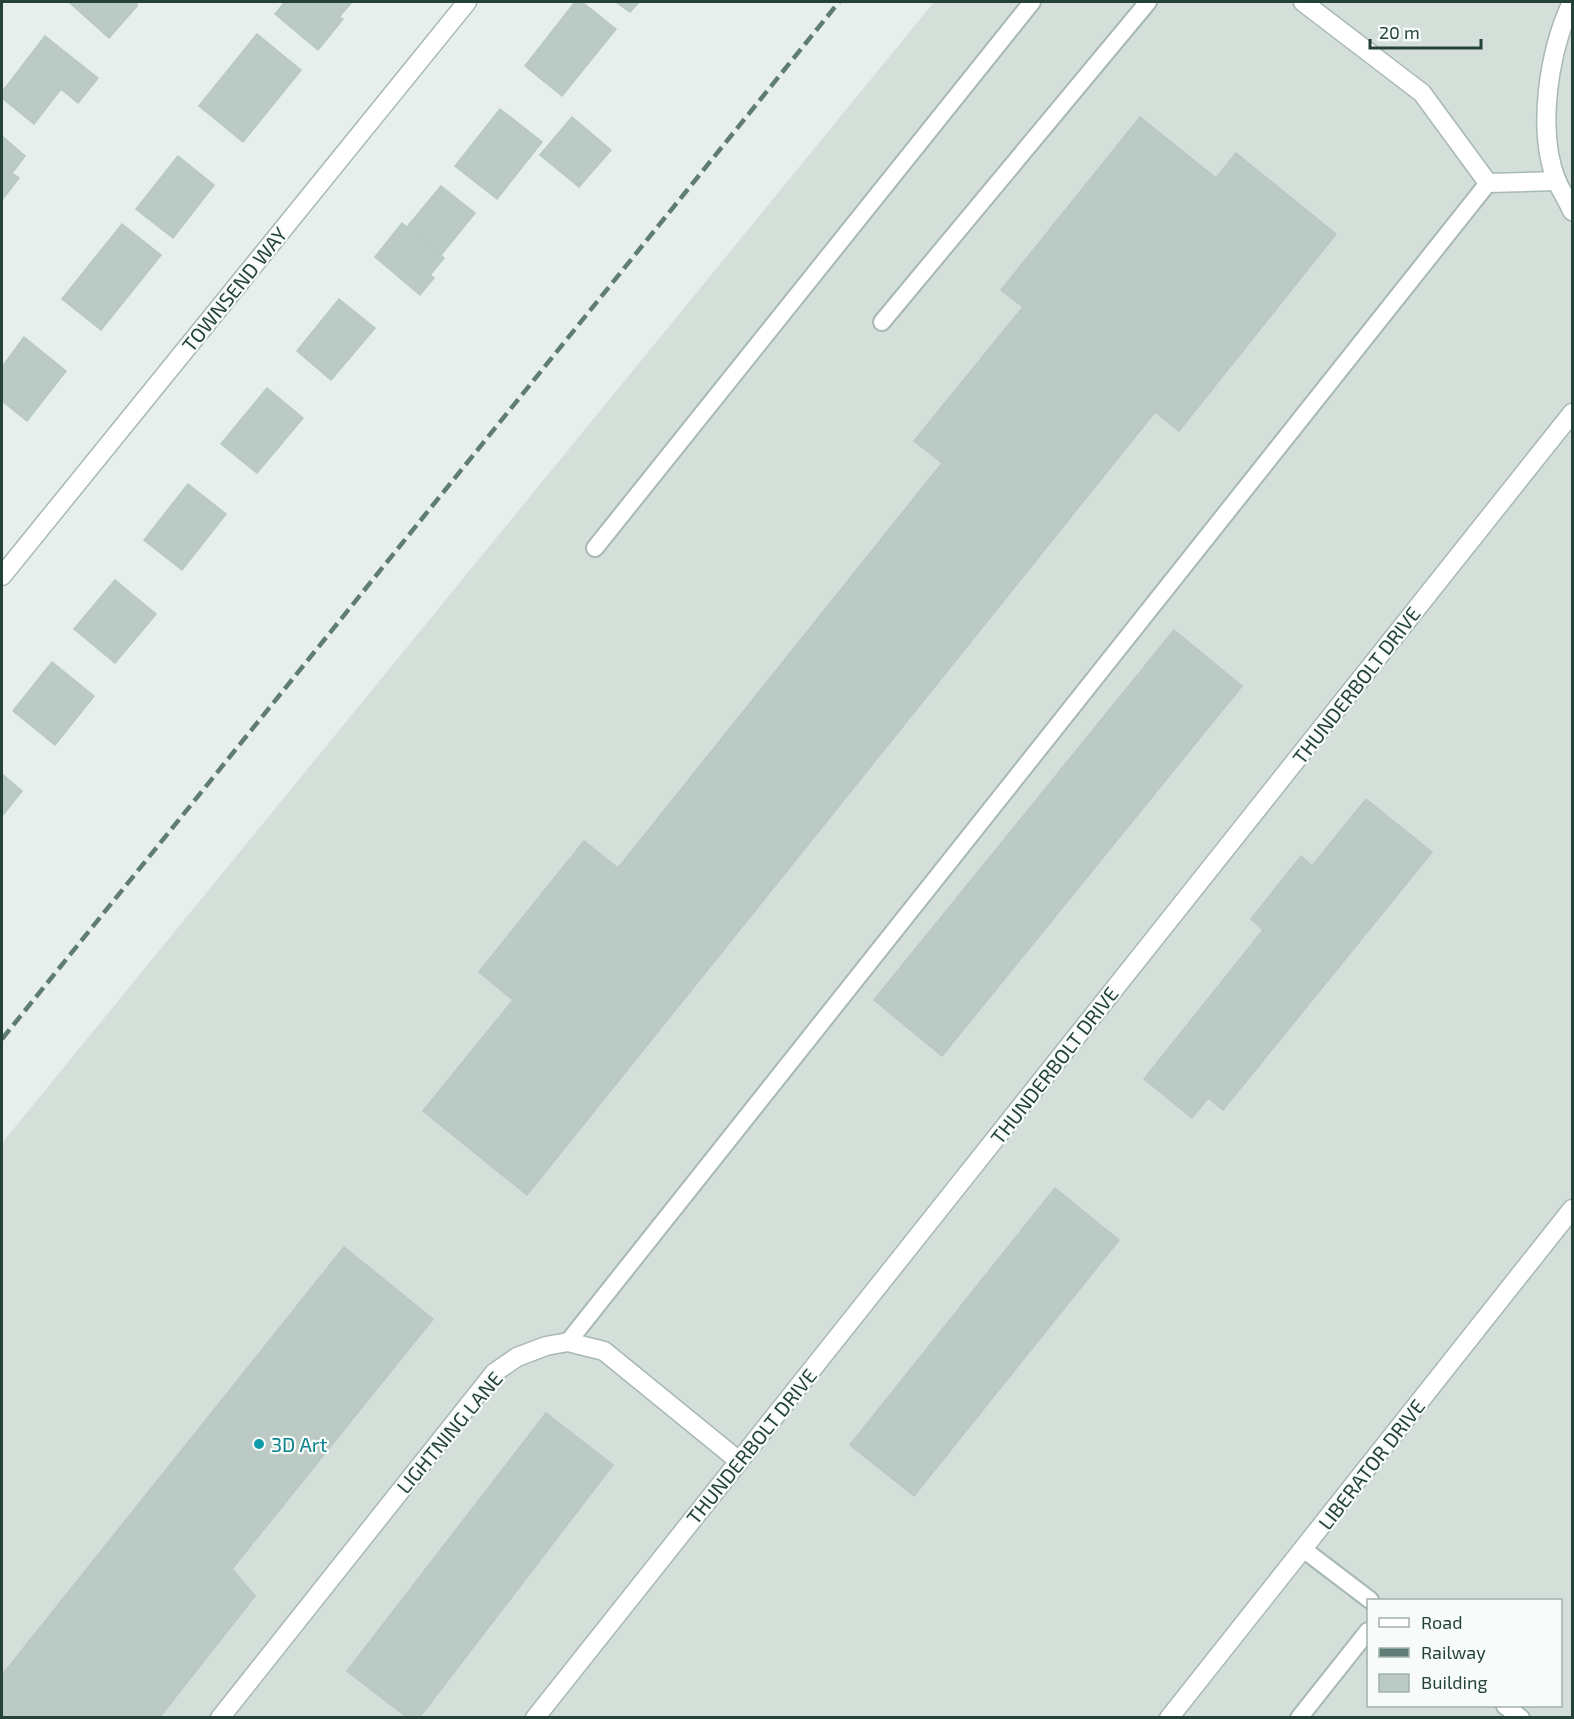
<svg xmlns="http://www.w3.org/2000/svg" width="1574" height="1719" font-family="'Exo 2',sans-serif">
<rect width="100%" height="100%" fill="#e6efeb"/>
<!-- built -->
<path fill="#d4dfda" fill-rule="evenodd" d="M934 2H1572V1717L2 1718V1143ZM1368 1600H1560V1706H1368Z"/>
<!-- building -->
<g fill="#bbcac4" stroke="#b8c9c2" stroke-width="1.5">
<path d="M71 2H137V6L109 38 70 3Z"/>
<path d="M285 2H352L339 17 343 19 318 50 275 14Z"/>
<path d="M575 2H582L616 29 562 96 525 66Z"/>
<path d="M616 2H639L630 12Z"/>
<path d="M257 34 301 70 243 142 199 106Z"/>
<path d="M45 36 98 78 78 103 61 89 34 124 2 98V92Z"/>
<path d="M500 109 542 142 497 199 455 166Z"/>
<path d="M572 117 611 150 579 187 540 155Z"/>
<path d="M1140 117 1216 178 1236 153 1336 234 1179 431 1155 412 527 1195 423 1111 513 1000 479 972 584 841 618 868 942 463 914 441 1023 307 1001 290Z"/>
<path d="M2 136 25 156 12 173 19 178 2 200Z"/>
<path d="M178 156 214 185 173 238 136 209Z"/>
<path d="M441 186 475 213 441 255 407 227Z"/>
<path d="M402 223 444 258 430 275 434 278 420 295 375 257Z"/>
<path d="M122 224 161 255 101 330 62 299Z"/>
<path d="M339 299 375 328 331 380 297 351Z"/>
<path d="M24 337 66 371 27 421 2 401V367Z"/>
<path d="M267 388 303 418 257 473 221 444Z"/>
<path d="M188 484 226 514 182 570 144 540Z"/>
<path d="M115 580 156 614 115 663 74 629Z"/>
<path d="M1174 630 1242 686 942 1056 874 1000Z"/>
<path d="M52 662 94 696 55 745 13 711Z"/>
<path d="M2 774 22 791 2 816Z"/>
<path d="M1366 799 1432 852 1223 1110 1208 1098 1192 1118 1144 1079 1263 930 1251 919 1301 856 1312 866Z"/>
<path d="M1055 1188 1119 1240 914 1496 850 1445Z"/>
<path d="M344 1247 433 1319 232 1569 255 1596 159 1718H2V1675Z"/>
<path d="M546 1413 613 1465 419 1718H408L347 1671Z"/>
</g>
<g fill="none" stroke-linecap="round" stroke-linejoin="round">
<defs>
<g id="service">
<path d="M882 322 1148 2"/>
<path d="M595 548 1032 2"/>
<path d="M568 1342 1488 183"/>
<path d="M1303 1549 1370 1600"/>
<path d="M1505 1706 1521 1718"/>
<path d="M1299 1718 1368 1631"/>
</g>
<g id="minor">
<path d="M1303 2 1422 93 1488 183 1557 181"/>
<path d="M1572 2C1549 51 1536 130 1557 182 1562 192 1568 201 1572 211"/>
<path d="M2 576 467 2"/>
<path d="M220 1718 494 1373 517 1357 546 1346 568 1342 604 1351 739 1461"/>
<path d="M535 1718 1572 413"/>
<path d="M1169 1718 1572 1209"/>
</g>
</defs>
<!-- service casing -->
<use href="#service" stroke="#a8b8b2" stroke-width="20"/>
<!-- minor casing -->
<use href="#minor" stroke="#a8b8b2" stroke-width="21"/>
<!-- service -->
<use href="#service" stroke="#fff" stroke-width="16"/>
<!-- minor -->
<use href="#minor" stroke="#fff" stroke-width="18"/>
<!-- rail -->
<path stroke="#5f7d75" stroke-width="4.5" stroke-dasharray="12 6" stroke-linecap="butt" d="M2 1039 839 2"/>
</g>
<!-- markers -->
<circle fill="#0f9aa8" stroke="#f7fbf9" stroke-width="2" cx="259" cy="1444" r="6"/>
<g text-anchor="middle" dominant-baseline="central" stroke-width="4.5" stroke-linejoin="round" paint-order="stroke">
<!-- street labels -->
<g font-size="20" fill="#24423a" stroke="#f7fbf9">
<text transform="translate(234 289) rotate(-51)">TOWNSEND WAY</text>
<text transform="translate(1356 685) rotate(-52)">THUNDERBOLT DRIVE</text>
<text transform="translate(1054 1065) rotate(-52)">THUNDERBOLT DRIVE</text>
<text transform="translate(449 1432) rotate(-50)">LIGHTNING LANE</text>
<text transform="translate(751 1446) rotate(-51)">THUNDERBOLT DRIVE</text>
<text transform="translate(1371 1464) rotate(-52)">LIBERATOR DRIVE</text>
</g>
<!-- culture labels -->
<g font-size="20" fill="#0d838f" stroke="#f7fbf9" text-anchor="start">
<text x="271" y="1444">3D Art</text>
</g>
</g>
<!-- border -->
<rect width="1574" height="1719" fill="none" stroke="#24423a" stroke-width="6"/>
<!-- legend -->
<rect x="1367" y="1599" width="195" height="108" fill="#f7fbf9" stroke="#a3b1ad" stroke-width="1.5"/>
<rect x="1379" y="1618" width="30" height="9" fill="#ffffff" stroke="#a3b1ad" stroke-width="1.5"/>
<text x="1421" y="1629" font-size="18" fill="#24423a">Road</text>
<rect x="1379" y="1648" width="30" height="9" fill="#5f7d75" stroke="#a3b1ad" stroke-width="1.5"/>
<text x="1421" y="1659" font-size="18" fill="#24423a">Railway</text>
<rect x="1379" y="1674" width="30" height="18" fill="#bbcac4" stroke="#a3b1ad" stroke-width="1.5"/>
<text x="1421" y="1689" font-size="18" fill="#24423a">Building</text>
<!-- scale -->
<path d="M1370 39v9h111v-9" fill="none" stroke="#24423a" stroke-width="3"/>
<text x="1379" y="39" font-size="18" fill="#24423a" stroke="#f7fbf9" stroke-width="4.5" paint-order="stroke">20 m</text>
</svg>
